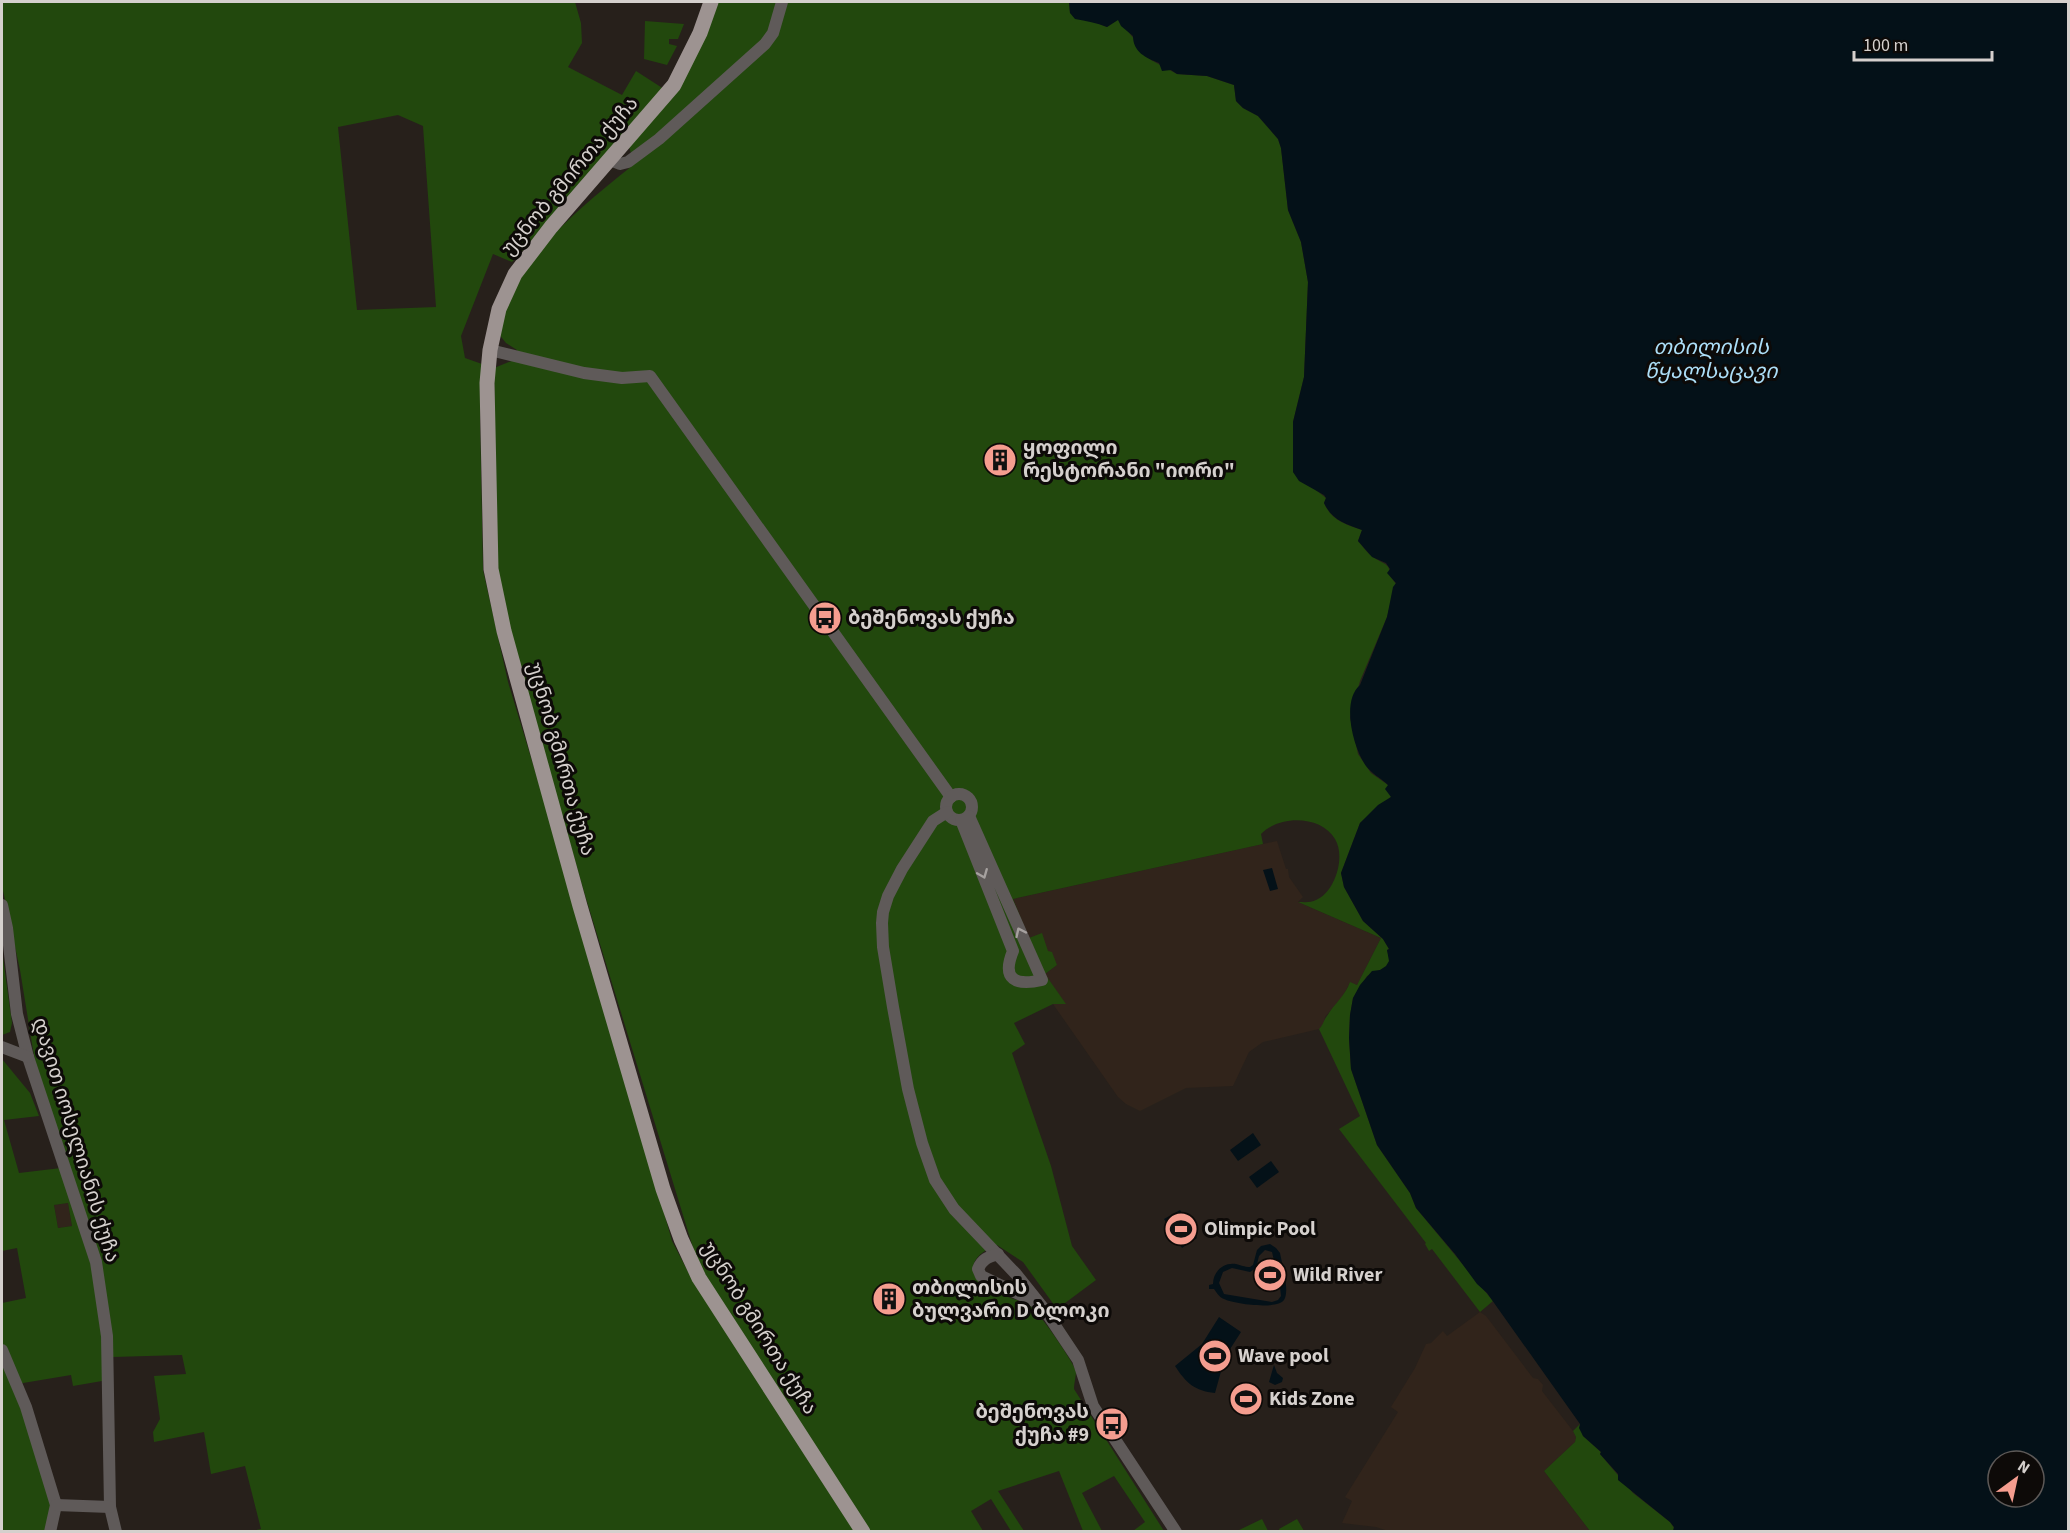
<svg xmlns="http://www.w3.org/2000/svg" width="2070" height="1533" font-family="'Source Sans 3','Noto Sans Georgian',sans-serif">
<rect width="100%" height="100%" fill="#27201b"/>
<!-- built -->
<g fill="#31241b">
<path d="M1277 841 1286 869H1288L1289 877 1303 897 1298 902 1381 938 1357 985 1350 983 1342 997 1325 1017 1324 1024 1319 1029 1263 1042 1249 1052 1233 1086 1186 1088 1140 1111 1126 1104 1118 1097 1053 1004H1065L1045 974 1057 965 1048 951 1029 939 1013 899Z"/>
<path d="M68 1203 72 1226 58 1228 54 1205Z"/>
<path d="M1480 1312 1486 1316 1533 1378 1538 1379 1543 1385 1542 1391 1573 1431 1576 1437 1575 1442 1544 1471 1590 1531 1391 1532 1376 1527 1342 1523 1352 1501 1345 1497 1398 1412 1391 1407 1415 1368 1426 1344 1431 1343 1443 1331 1447 1336Z"/>
</g>
<!-- green -->
<g fill="#22480d" fill-rule="evenodd">
<path d="M2 2H575L581 23 582 43 568 67 622 95 636 71 667 91 512 262 493 254 461 336 465 358 482 364 480 421 483 570 508 682 601 988 672 1241 694 1283 855 1531H251L261 1529 245 1466 211 1474 204 1432 154 1442 153 1432 160 1419 154 1376 186 1374 182 1355 113 1357 112 1331 36 1068 20 970 2 886ZM398 115 423 126 436 307 357 310 338 127Z"/>
<path d="M717 2H1069L1070 13C1083 18 1095 22 1107 27L1118 19 1151 60 1177 74 1207 76 1234 85 1236 101 1243 108 1258 116 1278 139 1281 148 1288 210 1301 242 1308 282 1304 377 1293 422V472L1326 498 1324 503C1332 521 1345 524 1362 530L1358 541C1363 546 1366 552 1372 556 1381 564 1391 562 1390 576L1396 584 1387 617 1360 681 1350 717 1358 754 1371 773 1388 785 1391 797 1360 823 1341 873 1344 887 1363 921 1383 939 1389 949 1387 950 1391 965 1367 976 1353 998 1350 1015 1349 1038 1351 1069 1377 1145 1410 1193 1416 1208 1493 1301 1480 1312 1432 1249 1429 1251 1425 1244 1426 1243 1339 1129 1360 1116 1319 1029C1324 1024 1323 1021 1327 1016 1334 1004 1345 996 1350 982L1357 985 1381 938 1298 902C1303 902 1311 903 1316 900 1335 892 1346 857 1335 839 1321 815 1279 815 1261 834L1263 844 1013 899 1029 938 1042 933 1048 951 1052 952 1057 965 1045 974 1066 1004H1053L1014 1023 1025 1044 1012 1053 1051 1166 1072 1246 1096 1280 1057 1309 1023 1262 997 1245C980 1251 964 1265 979 1282 991 1295 1015 1297 1030 1306 1038 1310 1074 1363 1076 1371 1076 1376 1074 1384 1074 1389L1164 1531H1133L1145 1522 1114 1476 1082 1493 1102 1531H1083L1059 1471 998 1491 1024 1531H1011L991 1499 971 1511 983 1531H869L698 1264 585 895 518 664 497 568 494 368 514 360 517 350 506 343 498 333C503 317 507 299 515 285 550 226 609 186 660 143L637 153H631L629 147 701 43 714 15Z"/>
<path d="M645 21 684 24 678 39H669V44L677 46 667 65 644 59Z"/>
<path d="M2 951 12 1023 10 1032 2 1035Z"/>
<path d="M2 1059 30 1093 39 1116 4 1120 19 1173 61 1168 90 1257 103 1347 102 1381 73 1386 71 1375 11 1385 24 1416 52 1505 46 1531H2V1303L26 1298 17 1248 2 1251ZM68 1203 72 1226 58 1228 54 1205Z"/>
<path d="M1580 1424 1583 1436 1601 1452 1600 1454 1633 1493 1670 1522 1674 1528 1673 1531H1590L1544 1471 1575 1442 1576 1437 1573 1431Z"/>
<path d="M1262 1519 1268 1531H1237Z"/>
<path d="M1297 1519 1304 1531H1280L1279 1529Z"/>
</g>
<!-- water -->
<g fill="#041118" fill-rule="evenodd">
<path d="M1069 2H2068V1531H1673L1674 1527 1670 1522 1618 1480V1474L1600 1454 1601 1452 1583 1436 1579 1428 1580 1424 1487 1293 1477 1284 1455 1254 1416 1208 1410 1193 1377 1145 1351 1069 1349 1038 1350 1015 1353 998 1360 985 1372 971 1380 970 1386 966 1389 961 1387 950 1389 949 1383 939 1363 921 1344 887 1341 873 1360 823 1378 805 1391 797 1385 789 1388 785C1381 778 1372 774 1366 766 1353 748 1341 701 1360 685L1387 617 1393 587 1396 583 1387 573 1390 569 1386 563 1372 557 1358 541 1362 530C1345 524 1332 520 1324 503L1326 498 1324 495 1299 481 1293 472V422L1304 377 1308 282 1301 242 1288 210 1281 148 1278 139 1258 116 1243 108 1236 101 1234 85 1207 76 1177 74 1171 70 1162 71 1159 63C1146 58 1133 52 1133 36L1121 26 1118 20 1107 27C1097 23 1086 21 1075 19L1070 13ZM1998 1461H2034V1497H1998Z"/>
<path d="M1272 868 1278 889 1270 891 1263 870Z"/>
<path d="M1253 1133 1261 1145 1238 1161 1230 1150Z"/>
<path d="M1271 1161 1279 1172 1257 1188 1249 1177Z"/>
<path d="M1180 1210 1197 1238 1182 1248 1164 1219Z"/>
<path d="M1270 1244 1276 1248 1280 1253C1282 1264 1290 1291 1284 1300 1277 1310 1234 1304 1224 1299 1219 1297 1217 1293 1214 1289H1209V1285L1213 1284C1213 1272 1223 1262 1236 1264 1241 1265 1244 1267 1250 1267L1253 1265 1257 1250 1261 1246ZM1265 1250 1272 1252 1275 1265 1265 1269 1268 1277 1274 1275V1270L1278 1269 1281 1296 1278 1300 1272 1302 1224 1294 1219 1283 1223 1272 1232 1268 1250 1272 1256 1268 1259 1256Z"/>
<path d="M1219 1317 1241 1332 1225 1357 1215 1393C1195 1391 1186 1383 1175 1366L1202 1344Z"/>
<path d="M1274 1365 1277 1373 1283 1378 1282 1382 1275 1385 1269 1382Z"/>
</g>
<g fill="none" stroke-linecap="round" stroke-linejoin="round">
<!-- minor -->
<g stroke="#5f5a59" stroke-width="12">
<path d="M610 160 620 164 628 162 659 139 765 44 773 33 782 2"/>
<path d="M490 350 584 373 622 378 650 376 951 797"/>
<circle cx="959" cy="807" r="13"/>
<path d="M947 812 933 821 902 869 888 896 883 912 882 923 883 947 893 1007 908 1089 922 1143 935 1180 954 1209 1016 1274 1044 1309 1078 1360 1093 1406 1176 1532"/>
<path d="M961 820 1013 951C1001 980 1016 986 1042 980L969 816"/>
<path d="M2 905 7 928 17 1014 28 1057 96 1262 107 1336 110 1507 116 1532"/>
<path d="M2 1047 28 1057"/>
<path d="M998 1254C988 1257 982 1259 978 1269L981 1276 1038 1303"/>
<path d="M2 1350 26 1407 56 1505 50 1532"/>
<path d="M56 1505 110 1507"/>
</g>
<!-- major -->
<path stroke="#9d9391" stroke-width="15" d="M711 2 700 33 674 85 551 227 515 274 499 309 490 350 487 383 491 569 504 631 580 906 663 1189 681 1239 699 1278 863 1532"/>
</g>
<!-- one-way arrows -->
<defs><path id="oneway-chevron" d="M-2-3.5L2.5 0L-2 3.5" fill="none" stroke-width="1.6" stroke-linecap="round" stroke-linejoin="round" transform="scale(1.5)"/></defs>
<g stroke="#a6a19f">
<use href="#oneway-chevron" transform="translate(983 874) rotate(68)"/>
<use href="#oneway-chevron" transform="translate(1020 932) rotate(-115)"/>
</g>
<!-- icons -->
<defs>
<symbol id="building-disc" viewBox="-11 -11 22 22"><circle r="9.5" fill="#f59d8f" stroke="#0d0a08"/><path d="M-4-6H4V6H1V3H-1V6H-4ZM-2.5-4.3h1.7v1.8h-1.7ZM.8-4.3h1.7v1.8H.8ZM-2.5-1h1.7V.8h-1.7ZM.8-1h1.7V.8H.8Z" fill="#111"/></symbol>
<symbol id="bus-disc" viewBox="-11 -11 22 22"><circle r="9.5" fill="#f59d8f" stroke="#0d0a08"/><path d="M-5-6H5V4H4V6H2V4H-2V6H-4V4H-5ZM-3.5-4V0h7V-4ZM-3.5 1.2v1.5H-2V1.2ZM2 1.2v1.5H3.5V1.2Z" fill="#111"/></symbol>
<symbol id="stadium-disc" viewBox="-11 -11 22 22"><circle r="9.5" fill="#f59d8f" stroke="#0d0a08"/><path d="M0-5a6.5 5 0 1 0 0 10a6.5 5 0 1 0 0-10ZM-3.5-1.8h7v3.6h-7Z" fill="#111"/></symbol>
</defs>
<g fill-rule="evenodd">
<use href="#building-disc" x="981" y="441" width="38" height="38"/>
<use href="#bus-disc" x="806" y="599" width="38" height="38"/>
<use href="#stadium-disc" x="1162" y="1210" width="38" height="38"/>
<use href="#stadium-disc" x="1251" y="1256" width="38" height="38"/>
<use href="#building-disc" x="870" y="1280" width="38" height="38"/>
<use href="#stadium-disc" x="1196" y="1337" width="38" height="38"/>
<use href="#stadium-disc" x="1227" y="1380" width="38" height="38"/>
<use href="#bus-disc" x="1093" y="1405" width="38" height="38"/>
</g>
<g text-anchor="middle" dominant-baseline="central" stroke-width="6" stroke-linejoin="round" paint-order="stroke">
<!-- street labels -->
<g font-size="20" fill="#d5d0cd" stroke="#0d0a08">
<text transform="translate(570 176) rotate(-50)">უცნობ გმირთა ქუჩა</text>
<text transform="translate(561 759) rotate(74)">უცნობ გმირთა ქუჩა</text>
<text transform="translate(76 1140) rotate(73)">დავით იოსელიანის ქუჩა</text>
<text transform="translate(759 1328) rotate(58)">უცნობ გმირთა ქუჩა</text>
</g>
<!-- poi labels -->
<g font-size="20" font-weight="bold" fill="#d5d0cd" stroke="#0d0a08" text-anchor="start">
<text x="1023" y="448">ყოფილი<tspan x="1023" dy="23">რესტორანი "იორი"</tspan></text>
<text x="848" y="618">ბეშენოვას ქუჩა</text>
<text x="1204" y="1229">Olimpic Pool</text>
<text x="1293" y="1275">Wild River</text>
<text x="912" y="1288">თბილისის<tspan x="912" dy="23">ბულვარი D ბლოკი</tspan></text>
<text x="1238" y="1356">Wave pool</text>
<text x="1269" y="1399">Kids Zone</text>
<text x="1089" y="1412" text-anchor="end">ბეშენოვას<tspan x="1089" dy="23">ქუჩა #9</tspan></text>
</g>
<!-- water labels -->
<g font-size="21" font-style="italic" fill="#acdef7" stroke="#0d0a08">
<text x="1711" y="347">თბილისის<tspan x="1711" dy="24">წყალსაცავი</tspan></text>
</g>
</g>
<!-- border -->
<rect width="2070" height="1533" fill="none" stroke="#d5d0cd" stroke-width="6"/>
<!-- north arrow -->
<g transform="translate(2016 1479) rotate(33)"><circle r="28" fill="#0d0a08" stroke="#5d5957" stroke-width="1.5"/>
<path d="M0-4.5L10 22L0 15L-10 22Z" fill="#f59d8f"/>
<text y="-9" font-size="16" font-weight="bold" text-anchor="middle" fill="#d5d0cd">N</text>
</g>
<!-- scale -->
<path d="M1854 51v9h138v-9" fill="none" stroke="#d5d0cd" stroke-width="3"/>
<text x="1863" y="51" font-size="18" fill="#d5d0cd" stroke="#0d0a08" stroke-width="4.5" paint-order="stroke">100 m</text>
</svg>
